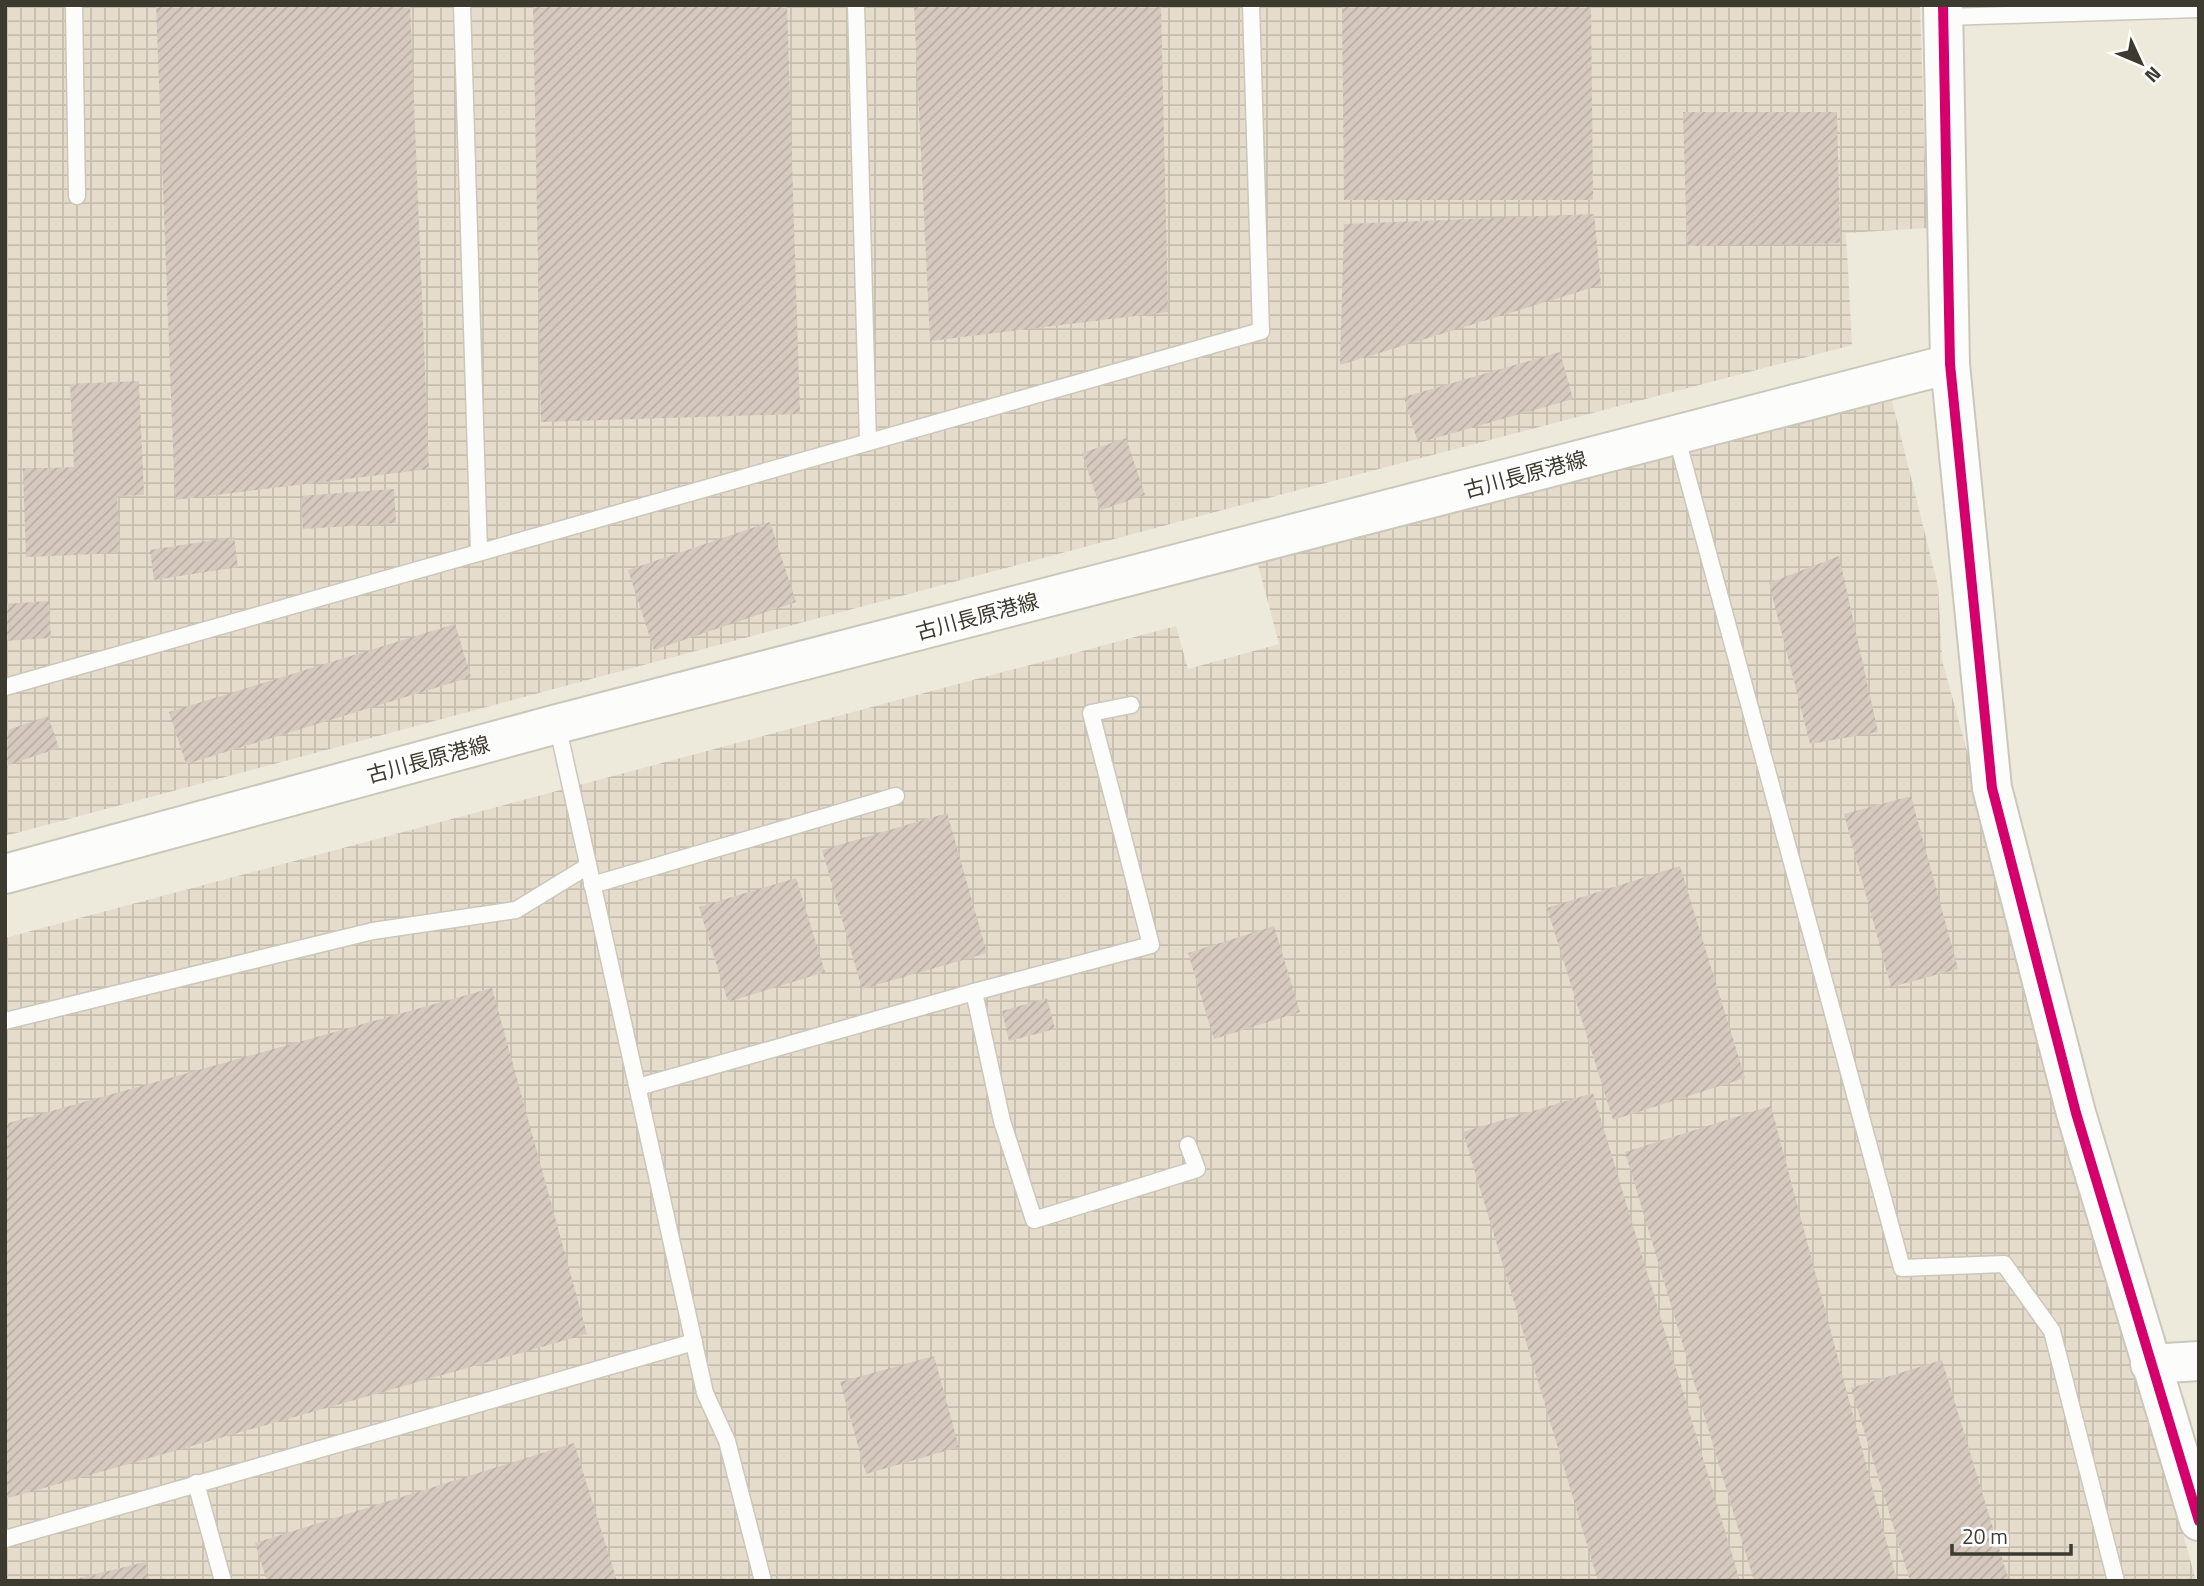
<svg xmlns="http://www.w3.org/2000/svg" width="2204" height="1586" font-family="'Titillium Web','Noto Sans JP',sans-serif">
<defs>
<pattern id="industrial-grid" width="8" height="8" patternUnits="userSpaceOnUse" patternTransform="scale(1.75)"><rect width="8" height="8" fill="#e5dccb"/><path d="M0 4h8M4 0v8" fill="none" stroke="#c5beaf"/></pattern>
<pattern id="building-hatch" width="6" height="6" patternUnits="userSpaceOnUse" patternTransform="scale(1.75)"><rect width="6" height="6" fill="#d6cabf"/><path d="M-1 1l2-2M0 6l6-6M5 7l2-2" fill="none" stroke="#b9aea4"/></pattern>
</defs>
<rect width="100%" height="100%" fill="#edeadb"/>
<!-- industrial -->
<g fill="url(#industrial-grid)">
<path d="M5 5H1920L1927 228 1846 233 1852 345 1249 503 5 836Z"/>
<path d="M1889 389 1938 586 1942 660 2196 1581H5V938L1176 626 1188 669 1279 644 1257 561Z"/>
</g>
<!-- building -->
<g fill="url(#building-hatch)">
<path d="M156 5H410L429 469 175 500Z"/>
<path d="M533 5H787L800 414 541 422Z"/>
<path d="M914 5H1161L1168 312 930 341Z"/>
<path d="M1342 5H1591L1593 200H1344Z"/>
<path d="M1683 112H1837L1840 243 1687 246Z"/>
<path d="M1594 214 1601 285 1340 365 1344 224Z"/>
<path d="M1560 352 1573 399 1418 443 1404 397Z"/>
<path d="M139 381 144 495 117 496 120 553 26 557 23 469 74 467 70 384Z"/>
<path d="M1126 438 1145 495 1101 510 1082 453Z"/>
<path d="M394 489 396 523 303 529 301 496Z"/>
<path d="M770 522 796 602 654 650 628 570Z"/>
<path d="M234 537 238 567 154 580 150 550Z"/>
<path d="M1839 556 1878 732 1810 744 1769 583Z"/>
<path d="M49 601 51 638 5 641V604Z"/>
<path d="M455 624 471 677 186 764 169 712Z"/>
<path d="M48 716 59 748 5 766V731Z"/>
<path d="M1911 796 1958 969 1891 987 1844 814Z"/>
<path d="M947 813 987 953 862 989 822 850Z"/>
<path d="M1680 866 1745 1078 1613 1120 1547 908Z"/>
<path d="M796 878 825 972 728 1002 699 907Z"/>
<path d="M1274 926 1300 1012 1214 1039 1188 953Z"/>
<path d="M492 988 587 1334 5 1499V1124Z"/>
<path d="M1047 998 1055 1029 1009 1041 1002 1011Z"/>
<path d="M1593 1093 1740 1581H1598L1463 1132Z"/>
<path d="M1771 1106 1897 1581H1754L1625 1152Z"/>
<path d="M934 1356 959 1447 866 1474 840 1382Z"/>
<path d="M1942 1360 2009 1581H1910L1851 1388Z"/>
<path d="M574 1443 617 1581H267L255 1543Z"/>
<path d="M145 1562 150 1581H72V1580Z"/>
</g>
<g fill="none" stroke-linecap="round" stroke-linejoin="round">
<defs>
<g id="lane">
<path d="M74 5 77 196"/>
<path d="M462 5 479 552"/>
<path d="M856 5 868 442"/>
<path d="M1943 17 2199 9"/>
<path d="M1676 435 1902 1268 2004 1264 2052 1331 2116 1581"/>
<path d="M5 687 1261 331 1251 5"/>
<path d="M557 724 705 1393 727 1441 763 1581"/>
<path d="M592 885 896 796"/>
<path d="M974 992 1002 1121 1034 1220 1197 1169 1188 1145"/>
<path d="M5 1021 373 931 516 910 588 866"/>
<path d="M638 1087 974 992 1151 945 1091 713 1131 705"/>
<path d="M196 1483 223 1581"/>
<path d="M5 1539 694 1342"/>
</g>
<g id="secondary">
<path d="M1943 5 1950 364 1992 788 2076 1113 2199 1521"/>
<path d="M5 874 557 724 1950 364"/>
<path d="M2150 1364 2199 1361"/>
</g>
</defs>
<!-- lane casing -->
<use href="#lane" stroke="#cac7bb" stroke-width="19"/>
<!-- secondary casing -->
<use href="#secondary" stroke="#cac7bb" stroke-width="42"/>
<!-- lane -->
<use href="#lane" stroke="#fcfcfa" stroke-width="16"/>
<!-- secondary -->
<use href="#secondary" stroke="#fcfcfa" stroke-width="38"/>
<defs>
<path id="cycleway" d="M1943 5 1950 364 1992 788 2076 1113 2199 1521"/>
</defs>
<!-- cycleway casing -->
<use href="#cycleway" stroke="#fff" stroke-width="15"/>
<!-- cycleway -->
<use href="#cycleway" stroke="#d6006c" stroke-width="10"/>
</g>
<g text-anchor="middle" dominant-baseline="central" stroke-width="5" stroke-linejoin="round" paint-order="stroke">
<!-- street labels -->
<g font-size="21" fill="#3d3b30" stroke="#fff">
<text transform="translate(1525 474) rotate(-15)">古川長原港線</text>
<text transform="translate(977 616) rotate(-15)">古川長原港線</text>
<text transform="translate(428 759) rotate(-15)">古川長原港線</text>
</g>
</g>
<!-- border -->
<rect width="2204" height="1586" fill="none" stroke="#3d3b30" stroke-width="14"/>
<!-- north arrow -->
<g transform="translate(2141 63) rotate(134)" stroke="#ffffff" stroke-width="5" paint-order="stroke">
<path d="M0-5L12 26L0 18L-12 26Z" fill="#3d3b30"/>
<text y="-10" font-size="19" font-weight="bold" text-anchor="middle" fill="#3d3b30">N</text>
</g>
<!-- scale -->
<path d="M1952 1544v10h119v-10" fill="none" stroke="#3d3b30" stroke-width="3.5"/>
<text x="1962" y="1544" font-size="21" fill="#3d3b30" stroke="#ffffff" stroke-width="5" paint-order="stroke">20 m</text>
</svg>
